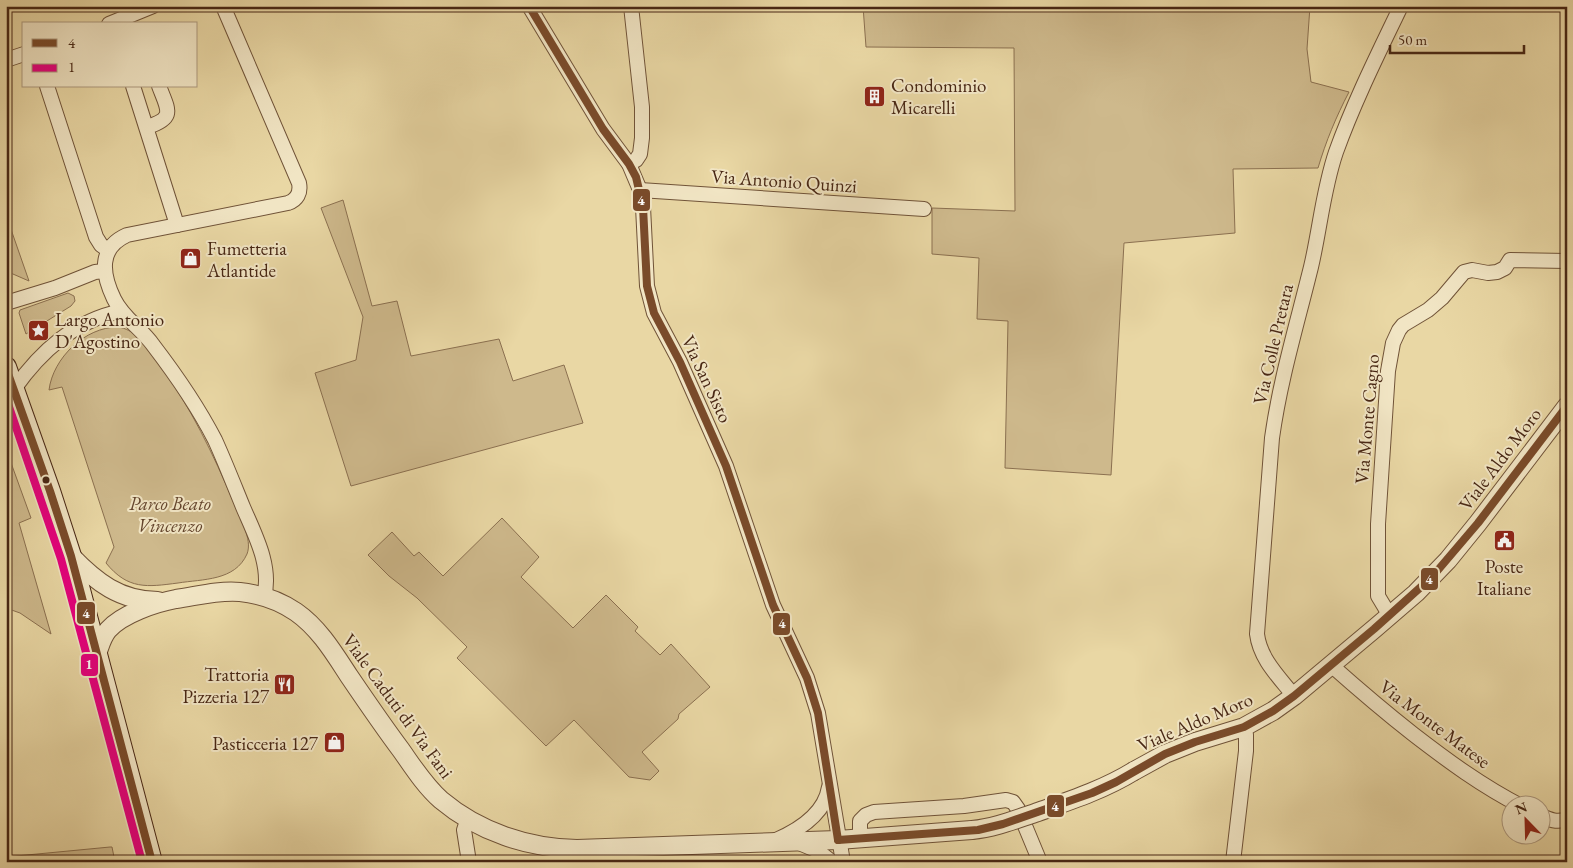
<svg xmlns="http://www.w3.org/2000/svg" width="1573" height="868" font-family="'EB Garamond',serif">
<rect width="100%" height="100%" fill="#e9d7a4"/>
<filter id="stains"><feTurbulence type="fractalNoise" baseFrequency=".004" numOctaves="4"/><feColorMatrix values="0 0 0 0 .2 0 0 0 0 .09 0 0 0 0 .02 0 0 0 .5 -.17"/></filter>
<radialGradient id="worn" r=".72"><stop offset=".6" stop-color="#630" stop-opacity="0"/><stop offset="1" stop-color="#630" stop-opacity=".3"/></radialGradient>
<!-- green -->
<g fill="#ceb98c" stroke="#8b7050">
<path d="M863 6H1310L1307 49 1311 82 1349 92C1336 117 1326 141 1318 168L1233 169 1235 233 1124 243 1111 475 1005 468 1008 321 977 319 979 258 932 254V208L1015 211 1014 48 866 47Z"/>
<path d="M343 200 372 306 397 301 411 356 499 339 513 381 564 365 583 423 351 486 315 373 356 360 363 317 321 208Z"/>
<path d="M6 215 29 281 6 271Z"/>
<path d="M68 293 74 296 75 301 71 306 26 334 19 313 20 310Z"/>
<path d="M118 327C126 328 132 332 138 337 146 344 152 355 159 364 191 407 213 454 234 503 239 517 253 539 247 554 235 581 203 579 178 583 147 587 128 590 106 563L114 547 62 387 49 390C53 358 85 327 118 327Z"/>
<path d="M6 449 31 518 19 523 51 634 20 613 6 608Z"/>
<path d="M502 518 539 557 521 577 573 628 606 595 638 627 635 631 660 655 671 644 710 687 679 714 678 719 642 752 659 771 650 780 629 777 574 720 546 746 457 658 467 647 417 598 389 576 368 555 392 532 414 556 419 552 443 576Z"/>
<path d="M110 847H112L115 862H6V857Z"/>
</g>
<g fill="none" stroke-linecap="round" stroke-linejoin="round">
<defs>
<g id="minor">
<path d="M223 6 299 183C301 193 297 200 288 203L127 235C98 248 102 274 114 299 123 318 141 328 153 345 176 375 198 407 215 440 225 462 234 485 243 507 255 535 272 566 264 597"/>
<path d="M529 6 603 129 629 164 640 190 643 207 647 286 654 313 680 362 726 466 773 605 807 678 818 713 843 862"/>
<path d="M109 24 153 6"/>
<path d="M6 60 24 54"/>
<path d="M47 86 96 237 101 245 108 250"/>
<path d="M133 86 177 225"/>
<path d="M147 127C176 118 168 110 159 86"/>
<path d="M629 164 636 160 640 154 642 138V107L631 6"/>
<path d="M640 190 924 209"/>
<path d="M6 303 55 288 95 272 104 271"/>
<path d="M14 389C41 351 74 321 121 311"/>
<path d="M1390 616 1378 596V524L1388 371 1393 343 1399 330 1403 325 1428 310 1442 298 1464 272 1472 270 1488 273 1497 272 1505 268 1510 260 1567 261"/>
<path d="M1331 665C1358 689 1385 712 1413 734 1448 761 1482 786 1521 806"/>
<path d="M1294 696C1279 677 1260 659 1257 634L1272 438C1280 380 1297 324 1311 267 1320 229 1323 190 1336 152 1354 102 1378 54 1401 6"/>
<path d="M1540 815C1550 820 1557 823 1567 819"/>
<path d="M468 818 464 830 469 862"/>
<path d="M860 837V821L866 815 874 812 964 806 1006 800 1013 802 1018 809 1040 862"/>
<path d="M776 840C799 830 825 813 829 787"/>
<path d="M799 843 818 851 832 862"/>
<path d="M1233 862 1246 751V735L1244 727"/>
</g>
<g id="tertiary">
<path d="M71 556C96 582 120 601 158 601"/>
<path d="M97 654C100 646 102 637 108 630 122 614 155 603 176 599 197 596 218 590 240 592 259 594 280 601 296 612 319 628 334 653 349 676 366 701 383 726 401 750 413 767 425 786 441 800 479 832 528 848 577 849L838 840 972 830"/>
<path d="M1134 771 1165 754 1195 742 1244 727 1273 711 1294 696 1374 629 1416 593 1448 560 1478 523 1567 406"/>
</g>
<path id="secondary" d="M6 367 50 491 71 556 152 862"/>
</defs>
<!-- minor casing -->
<use href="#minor" stroke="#705338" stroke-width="16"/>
<!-- tertiary casing -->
<use href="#tertiary" stroke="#705338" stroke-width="20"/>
<!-- secondary casing -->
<use href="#secondary" stroke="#482714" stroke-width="22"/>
<!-- minor -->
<use href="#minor" stroke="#f1e5c4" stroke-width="14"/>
<!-- tertiary -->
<use href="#tertiary" stroke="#f1e5c4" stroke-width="18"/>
<!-- secondary -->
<use href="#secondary" stroke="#f1e5c4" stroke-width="20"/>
<defs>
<path id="tertiary-bridge" d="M972 830C994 828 1014 820 1035 813 1069 801 1103 790 1134 771"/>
</defs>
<!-- tertiary-bridge casing -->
<use href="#tertiary-bridge" stroke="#705338" stroke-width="20" stroke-linecap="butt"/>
<!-- tertiary-bridge -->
<use href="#tertiary-bridge" stroke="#f1e5c4" stroke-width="18"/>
<defs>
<g id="bus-1">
<path d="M529 6 603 129 629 164 636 177 643 207 647 286 654 313 680 362 726 466 773 605 807 678 818 713 838 840"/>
<path d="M6 368 50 491 71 556 152 862"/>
<path d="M838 840 978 830 1003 824 1092 793 1116 782 1165 754 1195 742 1244 727 1273 711 1294 696 1374 629 1432 577 1478 523 1567 406"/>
</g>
<path id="bus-2" d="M6 398 61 559 142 862"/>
</defs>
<!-- bus-1 casing -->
<use href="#bus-1" stroke="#f1e5c4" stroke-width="11"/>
<!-- bus-2 casing -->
<use href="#bus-2" stroke="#f1e5c4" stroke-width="11"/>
<!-- bus-1 -->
<use href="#bus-1" stroke="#7a4b2a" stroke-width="8"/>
<!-- bus-2 -->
<use href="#bus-2" stroke="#e5007d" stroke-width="8"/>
</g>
<!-- icons -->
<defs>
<symbol id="building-square" viewBox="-11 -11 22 22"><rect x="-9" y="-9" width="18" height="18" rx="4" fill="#8f2418" stroke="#f1e5c4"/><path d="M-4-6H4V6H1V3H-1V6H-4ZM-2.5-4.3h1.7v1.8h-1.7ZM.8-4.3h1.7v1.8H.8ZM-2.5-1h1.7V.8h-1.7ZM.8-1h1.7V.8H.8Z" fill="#fff"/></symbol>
<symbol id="shop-square" viewBox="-11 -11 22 22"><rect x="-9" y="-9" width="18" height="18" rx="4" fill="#8f2418" stroke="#f1e5c4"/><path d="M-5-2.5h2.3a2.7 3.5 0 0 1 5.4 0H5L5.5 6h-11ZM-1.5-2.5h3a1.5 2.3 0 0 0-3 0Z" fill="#fff"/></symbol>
<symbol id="sight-square" viewBox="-11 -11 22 22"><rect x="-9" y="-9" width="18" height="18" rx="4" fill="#8f2418" stroke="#f1e5c4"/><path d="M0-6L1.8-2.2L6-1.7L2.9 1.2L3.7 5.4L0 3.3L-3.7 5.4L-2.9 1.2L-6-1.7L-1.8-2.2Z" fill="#fff"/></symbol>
<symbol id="civic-square" viewBox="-11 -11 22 22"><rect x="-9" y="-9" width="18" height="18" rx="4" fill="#8f2418" stroke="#f1e5c4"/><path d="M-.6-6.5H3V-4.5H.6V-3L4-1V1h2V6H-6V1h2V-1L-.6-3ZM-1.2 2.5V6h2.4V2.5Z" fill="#fff"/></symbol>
<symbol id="restaurant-square" viewBox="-11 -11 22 22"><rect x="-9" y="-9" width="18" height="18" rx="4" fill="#8f2418" stroke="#f1e5c4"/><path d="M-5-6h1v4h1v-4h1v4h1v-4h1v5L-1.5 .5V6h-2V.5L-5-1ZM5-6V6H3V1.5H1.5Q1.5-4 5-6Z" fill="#fff"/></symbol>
</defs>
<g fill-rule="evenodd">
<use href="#building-square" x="862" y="84" width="25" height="25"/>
<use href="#shop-square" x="178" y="246" width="25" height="25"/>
<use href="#sight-square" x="26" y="318" width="25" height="25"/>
<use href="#civic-square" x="1492" y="528" width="25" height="25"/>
<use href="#restaurant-square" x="272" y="672" width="25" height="25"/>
<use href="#shop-square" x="322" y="730" width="25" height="25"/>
</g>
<!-- markers -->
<circle fill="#482714" stroke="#f1e5c4" stroke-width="2" cx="46" cy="480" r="4.5"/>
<g text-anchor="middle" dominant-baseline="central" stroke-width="4" stroke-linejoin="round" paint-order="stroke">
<!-- poi labels -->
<g font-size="19" fill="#482714" stroke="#f1e5c4" text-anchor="start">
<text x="891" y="85">Condominio<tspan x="891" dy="22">Micarelli</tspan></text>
<text x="207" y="248">Fumetteria<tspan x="207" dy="22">Atlantide</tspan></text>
<text x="55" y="319">Largo Antonio<tspan x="55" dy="22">D'Agostino</tspan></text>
<text x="1504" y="566" text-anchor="middle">Poste<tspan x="1504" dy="22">Italiane</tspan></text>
<text x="269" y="674" text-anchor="end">Trattoria<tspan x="269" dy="22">Pizzeria 127</tspan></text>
<text x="318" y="743" text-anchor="end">Pasticceria 127</text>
</g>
<!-- street labels -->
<g font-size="19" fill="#482714" stroke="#f1e5c4">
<text transform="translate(784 181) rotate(4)">Via Antonio Quinzi</text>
<text transform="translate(1273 344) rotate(-77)">Via Colle Pretara</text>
<text transform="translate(707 379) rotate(65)">Via San Sisto</text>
<text transform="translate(1367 419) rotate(-85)">Via Monte Cagno</text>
<text transform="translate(1500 459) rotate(-53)">Viale Aldo Moro</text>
<text transform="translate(398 706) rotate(54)">Viale Caduti di Via Fani</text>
<text transform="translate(1195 722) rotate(-23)">Viale Aldo Moro</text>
<text transform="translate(1435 724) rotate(37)">Via Monte Matese</text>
</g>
<!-- park labels -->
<g font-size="19" font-style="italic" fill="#63442c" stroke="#f1e5c4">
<text x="170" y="503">Parco Beato<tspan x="170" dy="22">Vincenzo</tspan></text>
</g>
</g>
<g stroke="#f1e5c4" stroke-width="2">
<rect x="632" y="188" width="19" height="24" rx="5" fill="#7a4b2a"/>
<rect x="1420" y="567" width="19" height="24" rx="5" fill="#7a4b2a"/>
<rect x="76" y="601" width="20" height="24" rx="5" fill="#7a4b2a"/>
<rect x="772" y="612" width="19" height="24" rx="5" fill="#7a4b2a"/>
<rect x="80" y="653" width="19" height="24" rx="5" fill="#e5007d"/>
<rect x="1046" y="794" width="19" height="24" rx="5" fill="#7a4b2a"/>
</g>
<g font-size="14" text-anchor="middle" font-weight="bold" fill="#fff">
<text x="641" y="205">4</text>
<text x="1429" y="584">4</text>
<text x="86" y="618">4</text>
<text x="782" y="628">4</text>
<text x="89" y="669">1</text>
<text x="1055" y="811">4</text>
</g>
<!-- margin -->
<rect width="1573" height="868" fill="none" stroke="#e9d7a4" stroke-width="25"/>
<rect x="8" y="8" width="1558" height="853" fill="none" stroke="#482714" stroke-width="2.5"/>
<rect x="12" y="12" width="1548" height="843" fill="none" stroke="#482714"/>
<!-- legend -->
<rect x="22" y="22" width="175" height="65" fill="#f1e5c4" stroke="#ad997e"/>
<rect x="32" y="39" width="25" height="8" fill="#7a4b2a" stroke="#ad997e"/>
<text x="68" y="48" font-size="15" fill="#482714">4</text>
<rect x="32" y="64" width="25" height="8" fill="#e5007d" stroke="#ad997e"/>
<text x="68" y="72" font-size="15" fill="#482714">1</text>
<!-- north arrow -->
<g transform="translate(1526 820) rotate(337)"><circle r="24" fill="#f1e5c4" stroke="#ad997e"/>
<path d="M0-4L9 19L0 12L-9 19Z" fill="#8f2418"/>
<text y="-8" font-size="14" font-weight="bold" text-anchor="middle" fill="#482714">N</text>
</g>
<!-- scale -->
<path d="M1390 45v8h134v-8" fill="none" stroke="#482714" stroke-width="2.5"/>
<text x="1398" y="45" font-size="15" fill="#482714" stroke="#f1e5c4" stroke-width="4" paint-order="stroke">50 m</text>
<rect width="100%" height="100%" filter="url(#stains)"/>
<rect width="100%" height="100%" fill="url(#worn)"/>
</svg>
